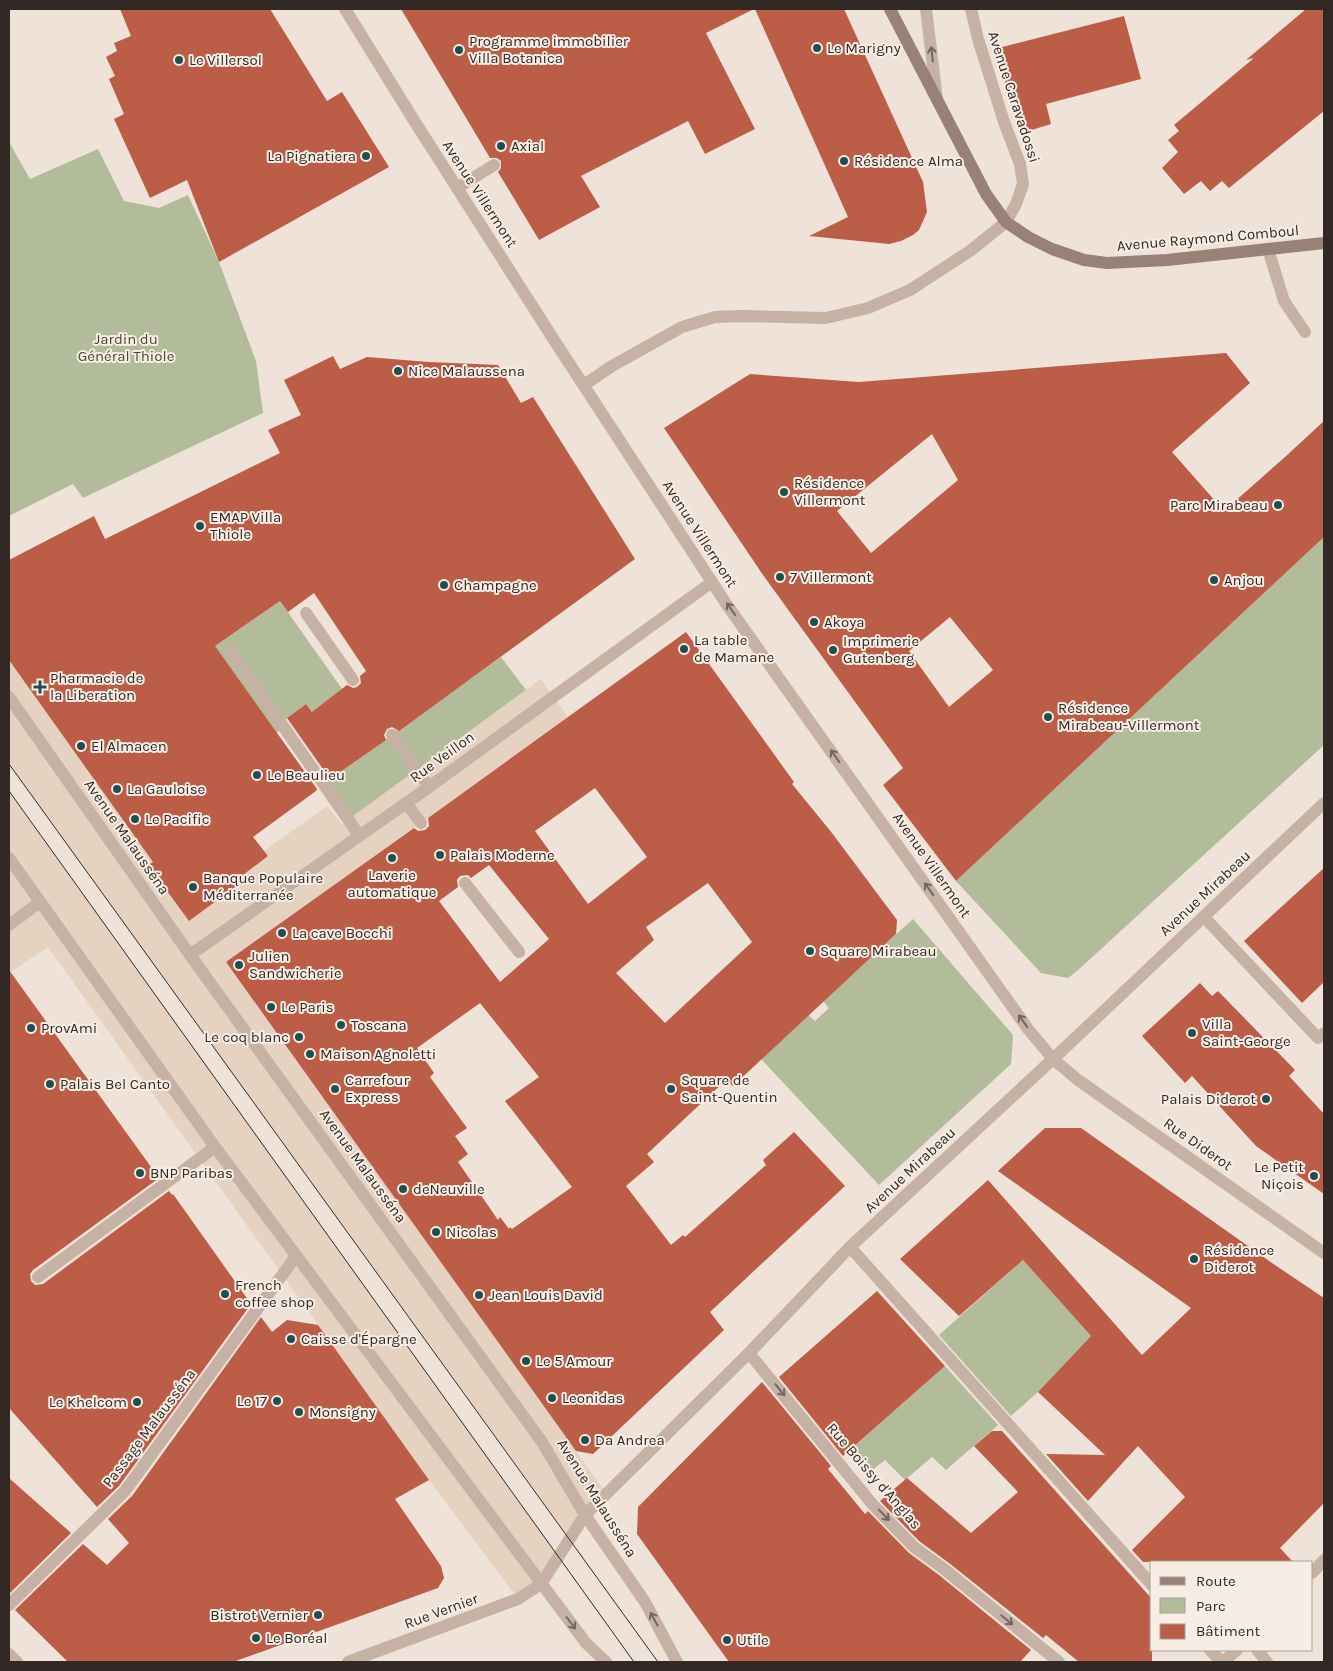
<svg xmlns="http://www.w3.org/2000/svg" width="1333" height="1671" font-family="Karla,sans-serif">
<rect width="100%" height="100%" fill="#efe2d8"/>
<!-- green -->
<g fill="#b3bc9a">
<path d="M9 142 30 179 98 149 124 201 159 208 188 195 219 262 256 361 263 413 83 498 73 484 9 516Z"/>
<path d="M1324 537V745L1077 971 1068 978 1041 973 956 881Z"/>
<path d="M280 601 345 693 314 714 306 704 287 718 276 735 209 650Z"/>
<path d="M501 657 526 690 349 820 323 784Z"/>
<path d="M913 919 1013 1035 1011 1064 879 1185 761 1059 808 1015 815 1021 829 1008 823 1001Z"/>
<path d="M1023 1260 1091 1336 1038 1392 1011 1416 939 1335Z"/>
<path d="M945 1366 998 1425 946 1470 932 1457 905 1480 885 1460 866 1475 848 1452Z"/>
</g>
<!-- plaza -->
<g fill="#e6d2c0">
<path d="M9 660 153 862 149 865 189 921 246 879 242 875 264 851 327 806 342 824 541 679 568 717 226 962 606 1493 570 1539 9 764Z"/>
<path d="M9 791 559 1557 518 1599 429 1480 48 947 9 973Z"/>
</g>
<!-- building -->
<g fill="#bc5d48" fill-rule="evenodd">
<path d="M120 9H270L327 101 342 92 389 167 219 262 187 180 150 198 114 119 124 114 109 79 115 76 106 57 117 51 114 43 131 36Z"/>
<path d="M401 9H754L706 33 755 129 705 154 688 121 581 176 600 207 539 240 498 172 501 168V161L497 158H490Z"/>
<path d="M755 9H844L923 182 927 212 919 230 913 235 901 241 889 244 809 236 848 217Z"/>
<path d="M1306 9H1324V111L1229 188 1222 181 1210 191 1201 181 1184 194 1162 168 1178 152 1168 140 1179 131 1174 125 1254 58 1246 60Z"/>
<path d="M1124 16 1141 79 1046 104 1051 124 1025 132 1012 101 994 49Z"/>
<path d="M1226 353 1250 383 1172 452 1224 511 1285 457 1324 421V537L956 881 883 785 903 768 763 575 664 428 750 374 859 382ZM932 434 958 480 871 553 837 511ZM950 617 993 670 949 707 909 651Z"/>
<path d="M333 356 340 369 367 357 429 362 498 365 521 403 533 397 635 559 399 731 392 727 387 729 384 735 386 740 330 779 287 718 306 704 312 712 347 685 353 688 357 687 361 683 360 676 366 671 314 593 288 612 280 601 215 646 317 789 316 791 253 837 268 856 243 875 246 879 189 921 148 865 153 862 9 660V560L94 516 105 539 280 453 268 430 301 415 284 380Z"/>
<path d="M686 632 794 782 792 784 832 833 897 920 896 934 733 1086 726 1080 647 1154 654 1162 626 1186 671 1245 683 1235 685 1237 766 1165 763 1160 794 1132 845 1186 710 1312 724 1330 593 1454 576 1451 226 962 414 828 418 831 425 830 429 826 428 818ZM595 788 647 857 588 904 535 831ZM489 865 549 939 500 982 439 901 458 887 457 880 460 876 468 875 471 878ZM708 883 752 942 665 1023 616 973 654 940 646 927ZM480 1003 539 1077 505 1101 572 1187 512 1229 510 1227 509 1229 500 1217 498 1220 458 1162 468 1154 455 1136 467 1128 430 1077 434 1073 417 1048Z"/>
<path d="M1324 868V982L1302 1003 1244 941Z"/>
<path d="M9 970 159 1178 33 1270 30 1274 31 1281 35 1285 43 1284 169 1191 172 1195 173 1194 251 1304 119 1486 97 1507 9 1408Z"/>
<path d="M1200 983 1212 996 1218 991 1295 1070 1289 1076 1324 1114V1194L1256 1146 1192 1076 1185 1083 1142 1036Z"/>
<path d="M1045 1128H1081L1272 1263 1324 1298V1503L1280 1548 1293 1562H1143L1132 1550 1185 1497 1138 1446 1088 1501 1046 1454 1105 1455 1038 1392 1091 1336 1023 1260 959 1316 900 1259 988 1180 1142 1355 1191 1308 998 1171Z"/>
<path d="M877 1291 945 1366 843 1456 779 1377Z"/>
<path d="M261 1317 272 1332 287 1320 318 1325 429 1480 395 1499 441 1566 444 1578 438 1588 233 1662H68L15 1610 83 1544 107 1565 129 1543 108 1519 132 1496Z"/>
<path d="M762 1382 831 1466 828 1469 865 1514 868 1511 909 1553 939 1575 1031 1650 1020 1662H729L637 1534 638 1507Z"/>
<path d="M992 1431H1002L1152 1599V1662H1079L1046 1635 1043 1638 949 1563 919 1541 880 1501 907 1478 971 1533 1018 1492 974 1446Z"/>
<path d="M9 1478 71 1533 9 1594Z"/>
</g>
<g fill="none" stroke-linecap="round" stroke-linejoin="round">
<!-- lane -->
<g stroke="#c5b2a5" stroke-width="12">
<path d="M457 188 494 165"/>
<path d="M1268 249 1284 301 1305 332"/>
<path d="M306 613 353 680"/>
<path d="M230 650 359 835"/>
<path d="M392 735 429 787"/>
<path d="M406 803 421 823"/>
<path d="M465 883 519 952"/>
<path d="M1204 917 1318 1038 1324 1033"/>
<path d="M850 1247 1152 1585"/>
<path d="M38 1277 215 1147"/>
<path d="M9 1605 125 1491 296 1256"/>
<path d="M1210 1650 1222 1662"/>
</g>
<!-- street -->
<g stroke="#c5b2a5" stroke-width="12">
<path d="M345 9 415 122 554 340 727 605 1028 1029 1053 1059 1078 1080 1324 1253"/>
<path d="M926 9 937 99"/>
<path d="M584 385 612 366 682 327 715 317 742 316 826 318 868 308 910 290 970 251 1006 222 1016 204 1023 184 1020 164 1004 122 978 39 971 9"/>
<path d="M9 697 190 955 542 1442 585 1515 645 1602 677 1662"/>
<path d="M9 858 215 1147 586 1643 606 1662"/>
<path d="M9 925 40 902"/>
<path d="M190 955 429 787 712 582"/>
<path d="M749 1353 873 1505 914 1547 944 1569 1059 1662"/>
<path d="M1312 1573 1324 1560"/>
<path d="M1257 1650 1267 1662"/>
<path d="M9 1654 17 1662"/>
<path d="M348 1662 518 1599 541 1584 585 1515 749 1353 850 1247 1053 1059 1324 803"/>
<path d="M1223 1662 1237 1650"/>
</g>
<!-- secondary -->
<path stroke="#998177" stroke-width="12" d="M890 9 986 194 1006 222 1028 237 1052 249 1084 260 1107 263 1167 260 1324 243"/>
<!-- tram -->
<g stroke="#322926" stroke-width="1">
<path d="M9 764 658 1662"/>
<path d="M9 791 634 1662"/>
</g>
</g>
<!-- one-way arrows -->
<defs><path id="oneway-shaft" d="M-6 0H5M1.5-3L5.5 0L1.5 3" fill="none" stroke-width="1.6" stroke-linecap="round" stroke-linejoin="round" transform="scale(1.25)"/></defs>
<g stroke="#74675f">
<use href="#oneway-shaft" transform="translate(932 54) rotate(-97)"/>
<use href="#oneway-shaft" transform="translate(731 609) rotate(-125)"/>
<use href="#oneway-shaft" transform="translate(835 756) rotate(-125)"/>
<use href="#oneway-shaft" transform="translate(929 889) rotate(-125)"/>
<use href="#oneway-shaft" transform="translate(1023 1021) rotate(-125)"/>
<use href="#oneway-shaft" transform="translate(780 1390) rotate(51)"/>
<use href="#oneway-shaft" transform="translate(884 1515) rotate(46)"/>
<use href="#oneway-shaft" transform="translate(654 1619) rotate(-118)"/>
<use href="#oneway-shaft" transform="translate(1007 1620) rotate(39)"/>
<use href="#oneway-shaft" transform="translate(571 1623) rotate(53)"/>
</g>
<!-- markers -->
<g fill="#1f5050" stroke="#f7ede4" stroke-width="2">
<circle cx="817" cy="48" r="5"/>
<circle cx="459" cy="50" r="5"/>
<circle cx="179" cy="60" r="5"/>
<circle cx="501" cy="146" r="5"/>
<circle cx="366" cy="156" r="5"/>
<circle cx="844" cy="161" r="5"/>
<circle cx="398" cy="371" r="5"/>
<circle cx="784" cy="492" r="5"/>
<circle cx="1278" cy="505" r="5"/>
<circle cx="200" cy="526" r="5"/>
<circle cx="780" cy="577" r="5"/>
<circle cx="1214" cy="580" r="5"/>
<circle cx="444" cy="585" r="5"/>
<circle cx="814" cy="622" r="5"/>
<circle cx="684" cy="649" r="5"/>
<circle cx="833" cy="650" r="5"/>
<path d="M37.5 679.5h5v5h5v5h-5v5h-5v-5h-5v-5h5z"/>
<circle cx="1048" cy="717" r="5"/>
<circle cx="81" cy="746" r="5"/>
<circle cx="257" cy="775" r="5"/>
<circle cx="117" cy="789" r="5"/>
<circle cx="135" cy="819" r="5"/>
<circle cx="440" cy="855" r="5"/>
<circle cx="392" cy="858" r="5"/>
<circle cx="193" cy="887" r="5"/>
<circle cx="282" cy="933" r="5"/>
<circle cx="810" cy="951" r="5"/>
<circle cx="239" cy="965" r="5"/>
<circle cx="271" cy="1007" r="5"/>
<circle cx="341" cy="1025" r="5"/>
<circle cx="31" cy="1028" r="5"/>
<circle cx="1192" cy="1033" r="5"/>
<circle cx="299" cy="1037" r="5"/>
<circle cx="310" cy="1054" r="5"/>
<circle cx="50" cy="1084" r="5"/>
<circle cx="335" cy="1089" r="5"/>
<circle cx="671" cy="1089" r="5"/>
<circle cx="1266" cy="1099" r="5"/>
<circle cx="140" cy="1173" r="5"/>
<circle cx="1314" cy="1176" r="5"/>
<circle cx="403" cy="1189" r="5"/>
<circle cx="436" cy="1232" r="5"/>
<circle cx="1194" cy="1259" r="5"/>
<circle cx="225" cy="1294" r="5"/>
<circle cx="479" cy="1295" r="5"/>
<circle cx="291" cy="1339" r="5"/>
<circle cx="526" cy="1361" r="5"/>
<circle cx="552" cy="1398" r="5"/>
<circle cx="277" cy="1401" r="5"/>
<circle cx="137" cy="1402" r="5"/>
<circle cx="299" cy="1412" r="5"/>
<circle cx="585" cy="1440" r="5"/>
<circle cx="318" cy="1615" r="5"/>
<circle cx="256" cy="1638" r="5"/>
<circle cx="727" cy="1640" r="5"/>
</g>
<g text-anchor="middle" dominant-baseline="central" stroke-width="4" stroke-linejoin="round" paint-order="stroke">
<!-- poi labels -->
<g font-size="15" fill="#322926" stroke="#f7ede4" text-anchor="start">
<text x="469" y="41">Programme immobilier<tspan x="469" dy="17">Villa Botanica</tspan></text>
<text x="827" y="48">Le Marigny</text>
<text x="189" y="60">Le Villersol</text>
<text x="511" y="146">Axial</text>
<text x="356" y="156" text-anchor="end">La Pignatiera</text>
<text x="854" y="161">Résidence Alma</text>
<text x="408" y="371">Nice Malaussena</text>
<text x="794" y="483">Résidence<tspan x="794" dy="17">Villermont</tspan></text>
<text x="1268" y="505" text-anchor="end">Parc Mirabeau</text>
<text x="210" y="517">EMAP Villa<tspan x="210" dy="17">Thiole</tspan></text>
<text x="790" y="577">7 Villermont</text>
<text x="1224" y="580">Anjou</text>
<text x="454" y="585">Champagne</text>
<text x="824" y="622">Akoya</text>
<text x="694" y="640">La table<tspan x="694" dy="17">de Mamane</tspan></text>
<text x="843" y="641">Imprimerie<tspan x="843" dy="17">Gutenberg</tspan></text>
<text x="50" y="678">Pharmacie de<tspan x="50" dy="17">la Liberation</tspan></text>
<text x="1058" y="708">Résidence<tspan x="1058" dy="17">Mirabeau-Villermont</tspan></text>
<text x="91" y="746">El Almacen</text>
<text x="267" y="775">Le Beaulieu</text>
<text x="127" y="789">La Gauloise</text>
<text x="145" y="819">Le Pacific</text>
<text x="450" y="855">Palais Moderne</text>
<text x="392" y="875" text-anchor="middle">Laverie<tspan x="392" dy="17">automatique</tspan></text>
<text x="203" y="878">Banque Populaire<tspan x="203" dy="17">Méditerranée</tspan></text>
<text x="292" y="933">La cave Bocchi</text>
<text x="820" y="951">Square Mirabeau</text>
<text x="249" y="956">Julien<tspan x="249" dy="17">Sandwicherie</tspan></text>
<text x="281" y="1007">Le Paris</text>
<text x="1202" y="1024">Villa<tspan x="1202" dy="17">Saint-George</tspan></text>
<text x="351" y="1025">Toscana</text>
<text x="41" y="1028">ProvAmi</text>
<text x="289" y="1037" text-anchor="end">Le coq blanc</text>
<text x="320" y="1054">Maison Agnoletti</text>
<text x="345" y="1080">Carrefour<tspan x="345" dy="17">Express</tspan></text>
<text x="681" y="1080">Square de<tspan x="681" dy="17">Saint-Quentin</tspan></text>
<text x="60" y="1084">Palais Bel Canto</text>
<text x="1256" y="1099" text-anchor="end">Palais Diderot</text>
<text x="1304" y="1167" text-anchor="end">Le Petit<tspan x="1304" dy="17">Niçois</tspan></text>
<text x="150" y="1173">BNP Paribas</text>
<text x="413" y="1189">deNeuville</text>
<text x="446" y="1232">Nicolas</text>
<text x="1204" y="1250">Résidence<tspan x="1204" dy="17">Diderot</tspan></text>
<text x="235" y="1285">French<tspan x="235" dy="17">coffee shop</tspan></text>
<text x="489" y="1295">Jean Louis David</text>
<text x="301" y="1339">Caisse d'Épargne</text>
<text x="536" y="1361">Le 5 Amour</text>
<text x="562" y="1398">Leonidas</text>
<text x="267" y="1401" text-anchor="end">Le 17</text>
<text x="127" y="1402" text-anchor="end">Le Khelcom</text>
<text x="309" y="1412">Monsigny</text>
<text x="595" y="1440">Da Andrea</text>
<text x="308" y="1615" text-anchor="end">Bistrot Vernier</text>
<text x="266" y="1638">Le Boréal</text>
<text x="737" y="1640">Utile</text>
</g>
<!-- street labels -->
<g font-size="15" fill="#322926" stroke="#f7ede4">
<text transform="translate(1014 97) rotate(72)">Avenue Caravadossi</text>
<text transform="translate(480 194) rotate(57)">Avenue Villermont</text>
<text transform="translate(1208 238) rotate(-5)">Avenue Raymond Comboul</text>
<text transform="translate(700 534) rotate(57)">Avenue Villermont</text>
<text transform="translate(442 757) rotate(-36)">Rue Veillon</text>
<text transform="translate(127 837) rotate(55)">Avenue Malausséna</text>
<text transform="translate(932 865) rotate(55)">Avenue Villermont</text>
<text transform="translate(1205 893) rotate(-43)">Avenue Mirabeau</text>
<text transform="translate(1198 1144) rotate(35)">Rue Diderot</text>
<text transform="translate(363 1166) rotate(54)">Avenue Malausséna</text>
<text transform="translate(910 1170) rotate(-43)">Avenue Mirabeau</text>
<text transform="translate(149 1428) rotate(-53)">Passage Malausséna</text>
<text transform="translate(874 1476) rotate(49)">Rue Boissy d'Anglas</text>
<text transform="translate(597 1498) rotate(58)">Avenue Malausséna</text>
<text transform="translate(441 1611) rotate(-20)">Rue Vernier</text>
</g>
<!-- park labels -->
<g font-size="15" fill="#444e2c" stroke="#f7ede4">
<text x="126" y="339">Jardin du<tspan x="126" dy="17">Général Thiole</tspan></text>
</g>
</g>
<!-- border -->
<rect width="1333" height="1671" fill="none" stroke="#322926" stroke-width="20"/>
<!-- legend -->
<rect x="1150" y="1561" width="162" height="90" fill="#f7ede4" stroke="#a89f98"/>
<rect x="1160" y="1577" width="25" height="8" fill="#998177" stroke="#a89f98"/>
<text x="1196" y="1586" font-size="15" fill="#322926">Route</text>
<rect x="1160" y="1598" width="25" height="15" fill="#b3bc9a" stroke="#a89f98"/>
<text x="1196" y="1611" font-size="15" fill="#322926">Parc</text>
<rect x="1160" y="1624" width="25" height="15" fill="#bc5d48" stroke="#a89f98"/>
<text x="1196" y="1636" font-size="15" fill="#322926">Bâtiment</text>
</svg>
